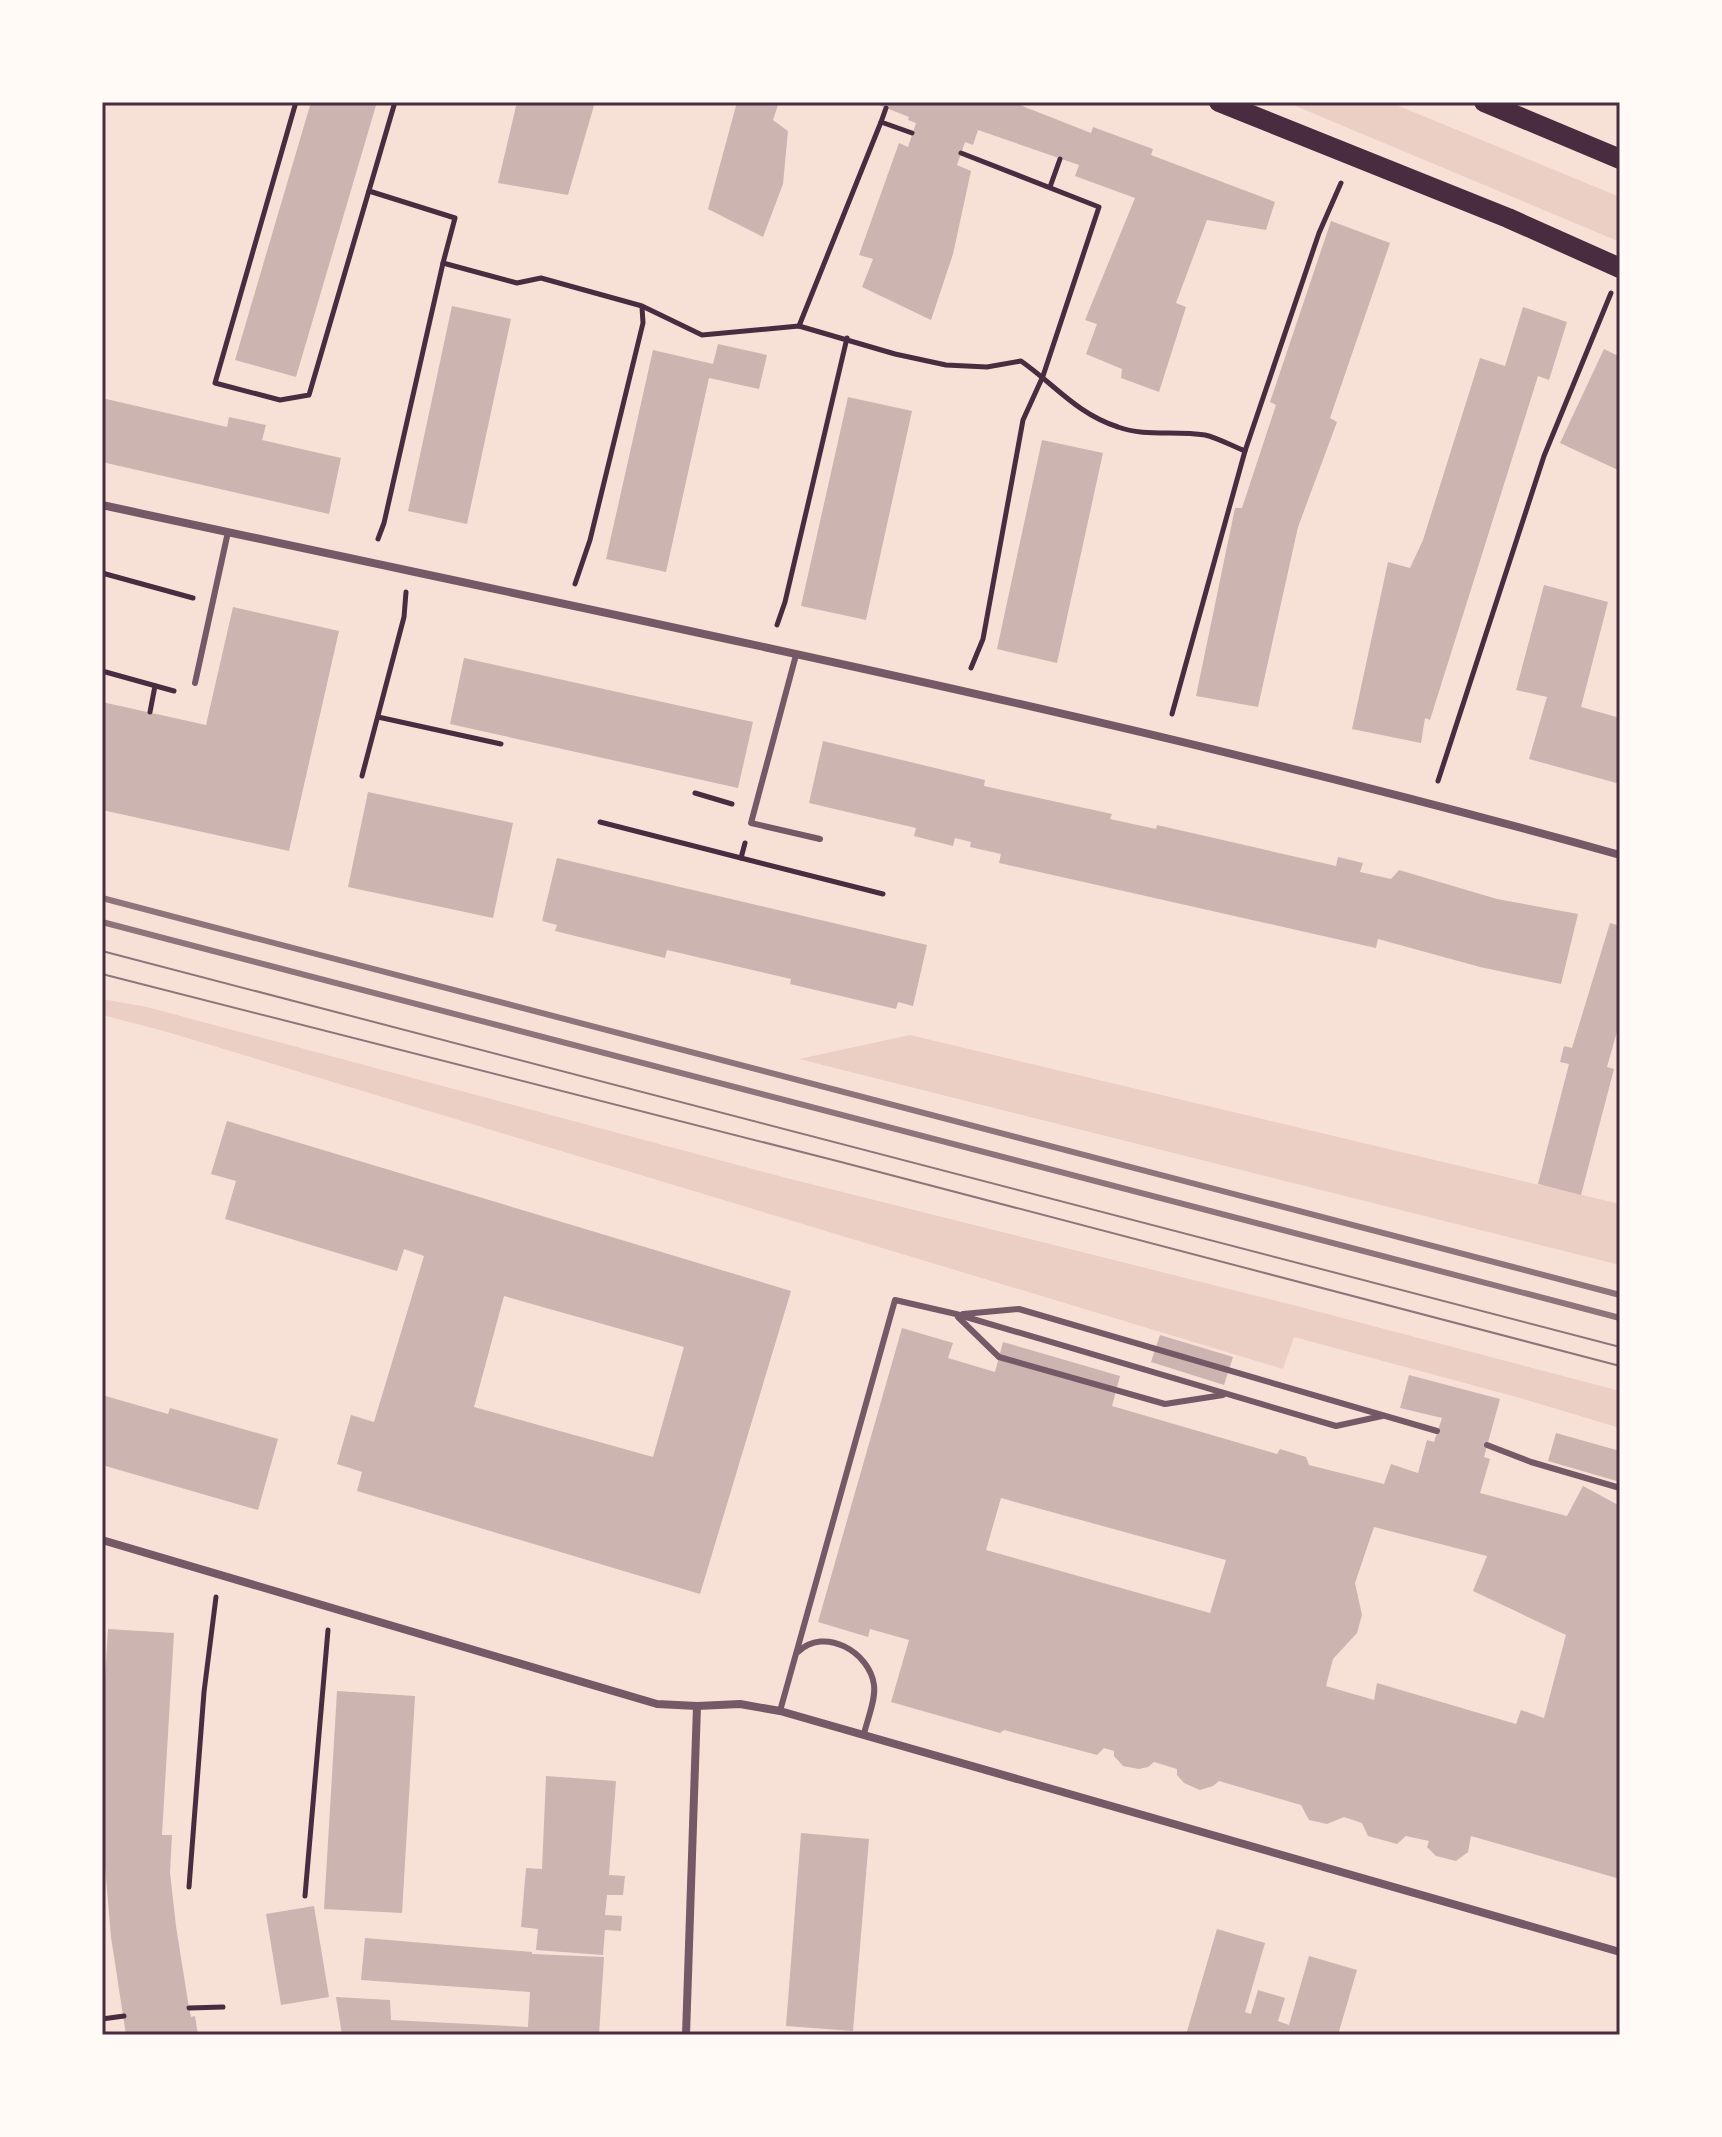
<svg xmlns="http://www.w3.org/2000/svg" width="1722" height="2137" font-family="Figtree,sans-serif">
<rect width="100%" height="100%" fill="#f7e1d7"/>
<!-- green -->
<g fill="#ebcfc5">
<path d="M1286 102H1389L1620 197V242Z"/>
<path d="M102 999 147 1007 775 1175 1297 1306 1620 1391V1428L1520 1398 1294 1337 1283 1369 164 1031 102 1015Z"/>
<path d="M910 1035 1620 1204V1265L799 1059Z"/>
</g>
<!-- building -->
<g fill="#ccb4b1" fill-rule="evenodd">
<path d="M311 102H377L296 377 235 360Z"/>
<path d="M517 102H595L568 195 498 183Z"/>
<path d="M737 102H779L773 120 788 131 783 184 763 237 708 209Z"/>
<path d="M871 102H1012L1091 133 1093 127 1153 149 1151 155 1275 202 1266 230 1207 220 1176 303 1186 307 1159 392 1121 378 1122 369 1086 354 1097 324 1085 320 1135 198 1075 176 1079 165 978 130 973 145 965 142 957 165 971 171 953 254 931 320 862 287 873 259 859 255 899 143 908 147 916 123 908 120 909 117Z"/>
<path d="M1331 221 1390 243 1330 418 1337 422 1298 527 1258 707 1196 696 1235 508H1242L1276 405 1270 402Z"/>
<path d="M452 306 511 319 467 524 408 511Z"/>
<path d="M1523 307 1567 322 1549 380 1538 376 1430 720 1425 718 1421 743 1352 729 1388 562 1410 568 1423 540 1480 358 1505 366Z"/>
<path d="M718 344 767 355 759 389 709 378 666 572 606 559 653 350 713 364Z"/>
<path d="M1604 349 1620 357V471L1560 443Z"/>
<path d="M848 397 912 411 866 620 801 606Z"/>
<path d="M102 398 227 427 229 417 266 425 262 440 341 458 329 514 102 462Z"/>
<path d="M1042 440 1103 453 1057 663 997 649Z"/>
<path d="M1544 585 1608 602 1581 707 1620 718V784L1529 759 1547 697 1516 690Z"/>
<path d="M233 607 339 631 289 851 102 810V702L206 725Z"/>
<path d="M464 658 753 722 738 788 450 724Z"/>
<path d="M823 741 985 780 984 786 1112 814 1110 819 1156 829 1157 825 1336 866 1338 857 1363 863 1360 872 1391 879 1399 870 1497 899 1578 914 1561 984 1480 967 1378 939 1376 948 999 863 1001 854 970 847 971 842 955 838 953 846 914 836 916 828 809 803Z"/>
<path d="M368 792 513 823 493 918 348 887Z"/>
<path d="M557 858 927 945 913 1006 898 1002 896 1009 790 984 791 979 667 950 665 958 555 931 557 925 542 921Z"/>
<path d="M1610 923 1620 926V1021L1607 1067 1614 1069 1581 1195 1538 1184 1569 1064 1560 1062 1564 1046 1572 1048Z"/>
<path d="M227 1121 791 1291 700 1594 357 1491 362 1472 337 1464 351 1415 374 1422 424 1256 404 1249 397 1271 225 1219 236 1181 211 1174ZM504 1296 684 1347 653 1457 474 1407Z"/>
<path d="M902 1328 953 1343 948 1358 995 1372 1003 1342 1120 1376 1112 1406 1277 1454 1280 1449 1306 1457 1309 1465 1384 1484 1391 1464 1418 1473 1427 1440 1434 1442 1442 1418 1400 1408 1409 1375 1500 1399 1484 1457 1490 1459 1480 1493 1567 1516 1583 1486 1620 1506V1879L1471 1836 1468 1852 1456 1861 1436 1856 1427 1847 1429 1841 1406 1836 1397 1844 1368 1836 1362 1823 1344 1817 1327 1824 1309 1820 1301 1805 1219 1781 1213 1786 1200 1790 1184 1783 1177 1775V1769L1154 1762 1148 1767 1139 1769 1123 1766 1114 1756V1751L1104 1748 1097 1755 1004 1730 1000 1733 891 1702 909 1640 870 1629 868 1637 818 1622ZM1001 1498 1226 1560 1210 1613 986 1550ZM1374 1527 1487 1556 1473 1591 1566 1635 1544 1718 1521 1710 1516 1724 1377 1683 1374 1700 1326 1686 1333 1659 1357 1633 1362 1615 1355 1583Z"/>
<path d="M1160 1335 1233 1357 1224 1385 1151 1362Z"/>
<path d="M102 1395 168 1414 170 1408 278 1439 258 1510 102 1465Z"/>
<path d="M1556 1433 1620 1451V1482L1548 1461Z"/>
<path d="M108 1629 174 1633 162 1835H172L170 1873 176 1926 189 2008 191 2017 195 2016 198 2035H126L111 1937 102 1831V1726Z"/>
<path d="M337 1691 415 1696 402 1913 324 1909Z"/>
<path d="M546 1776 616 1781 609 1875 625 1876 623 1895H607L605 1915 622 1916 621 1931 605 1930 603 1955 536 1950 538 1929 521 1927 526 1868 542 1869Z"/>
<path d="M801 1833 869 1839 853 2031 786 2026Z"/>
<path d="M314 1906 329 1997 281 2005 266 1914Z"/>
<path d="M1217 1929 1265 1943 1245 2012 1251 2014 1258 1990 1285 1998 1278 2021 1289 2025 1309 1956 1357 1970 1338 2035H1186Z"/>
<path d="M365 1938 532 1952V1954L604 1957 599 2035H342L336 1997 390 2000 391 2020 528 2027 530 1992 361 1980Z"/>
</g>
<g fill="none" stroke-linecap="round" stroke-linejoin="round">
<!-- path -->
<g stroke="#4a2c40" stroke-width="5">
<path d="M296 102 215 383 280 400 309 395 395 102"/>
<path d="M886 108 881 122 912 133"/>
<path d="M961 153 1099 207 1043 376 1023 420 983 639 971 668"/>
<path d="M1050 187 1060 159"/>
<path d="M369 191 455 218 443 263"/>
<path d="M799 326 881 122"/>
<path d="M378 539 384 523 443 263 517 283 541 278 642 306 702 335 799 326 895 354 946 365 987 367 1021 361C1054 384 1077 414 1118 427 1145 437 1176 430 1205 435 1218 438 1232 446 1245 451"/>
<path d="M102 573 193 598"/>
<path d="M575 584 590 540 643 323 642 307"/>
<path d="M777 625 785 602 847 338"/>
<path d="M102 671 174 691"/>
<path d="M150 712 155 686"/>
<path d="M1172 714 1245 451 1319 233 1341 183"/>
<path d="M378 717 501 744"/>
<path d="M362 776 404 617 406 592"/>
<path d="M1438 781 1544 456 1611 293"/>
<path d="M695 793 732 804"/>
<path d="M600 822 741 858 745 843"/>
<path d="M741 858 883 894"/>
<path d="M189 1887 204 1692 216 1597"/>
<path d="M305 1896 328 1630"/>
<path d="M189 2008 223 2007"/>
<path d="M102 2019 124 2016"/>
</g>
<!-- service -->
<g stroke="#755966" stroke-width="6">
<path d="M796 655 751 823 820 839"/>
<path d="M195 683 228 532"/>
<path d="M963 1314 1019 1309 1437 1431"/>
<path d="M958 1317 999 1357 1165 1404 1223 1395"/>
<path d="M1487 1445 1531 1462 1620 1488"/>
<path d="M798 1652C824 1626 870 1652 874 1685 876 1700 867 1720 864 1734"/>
<path d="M780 1711 895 1300 956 1314 1336 1426 1382 1416"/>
</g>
<!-- minor -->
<g stroke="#755966" stroke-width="8">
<path d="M102 505C609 615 1120 715 1620 855"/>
<path d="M102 1540 657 1704 697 1706 740 1704 780 1711 1620 1952"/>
<path d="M686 2035 697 1706"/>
</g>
<!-- primary -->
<g stroke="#4a2c40" stroke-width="20">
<path d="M1219 102 1508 218 1620 268"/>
<path d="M1484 102 1620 159"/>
</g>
<!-- tram -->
<g stroke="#8f747c" stroke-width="2">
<path d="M102 951 1620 1347"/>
<path d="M102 974 841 1162 1620 1366"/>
</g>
<!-- rail -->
<g stroke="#8f747c" stroke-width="6">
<path d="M102 898 1620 1295"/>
<path d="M102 922 1620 1318"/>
</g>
</g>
<!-- border -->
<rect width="1722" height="2137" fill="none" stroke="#fffaf5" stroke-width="208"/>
<rect x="104" y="104" width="1514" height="1929" fill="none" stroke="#4a2c40" stroke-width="3"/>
</svg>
